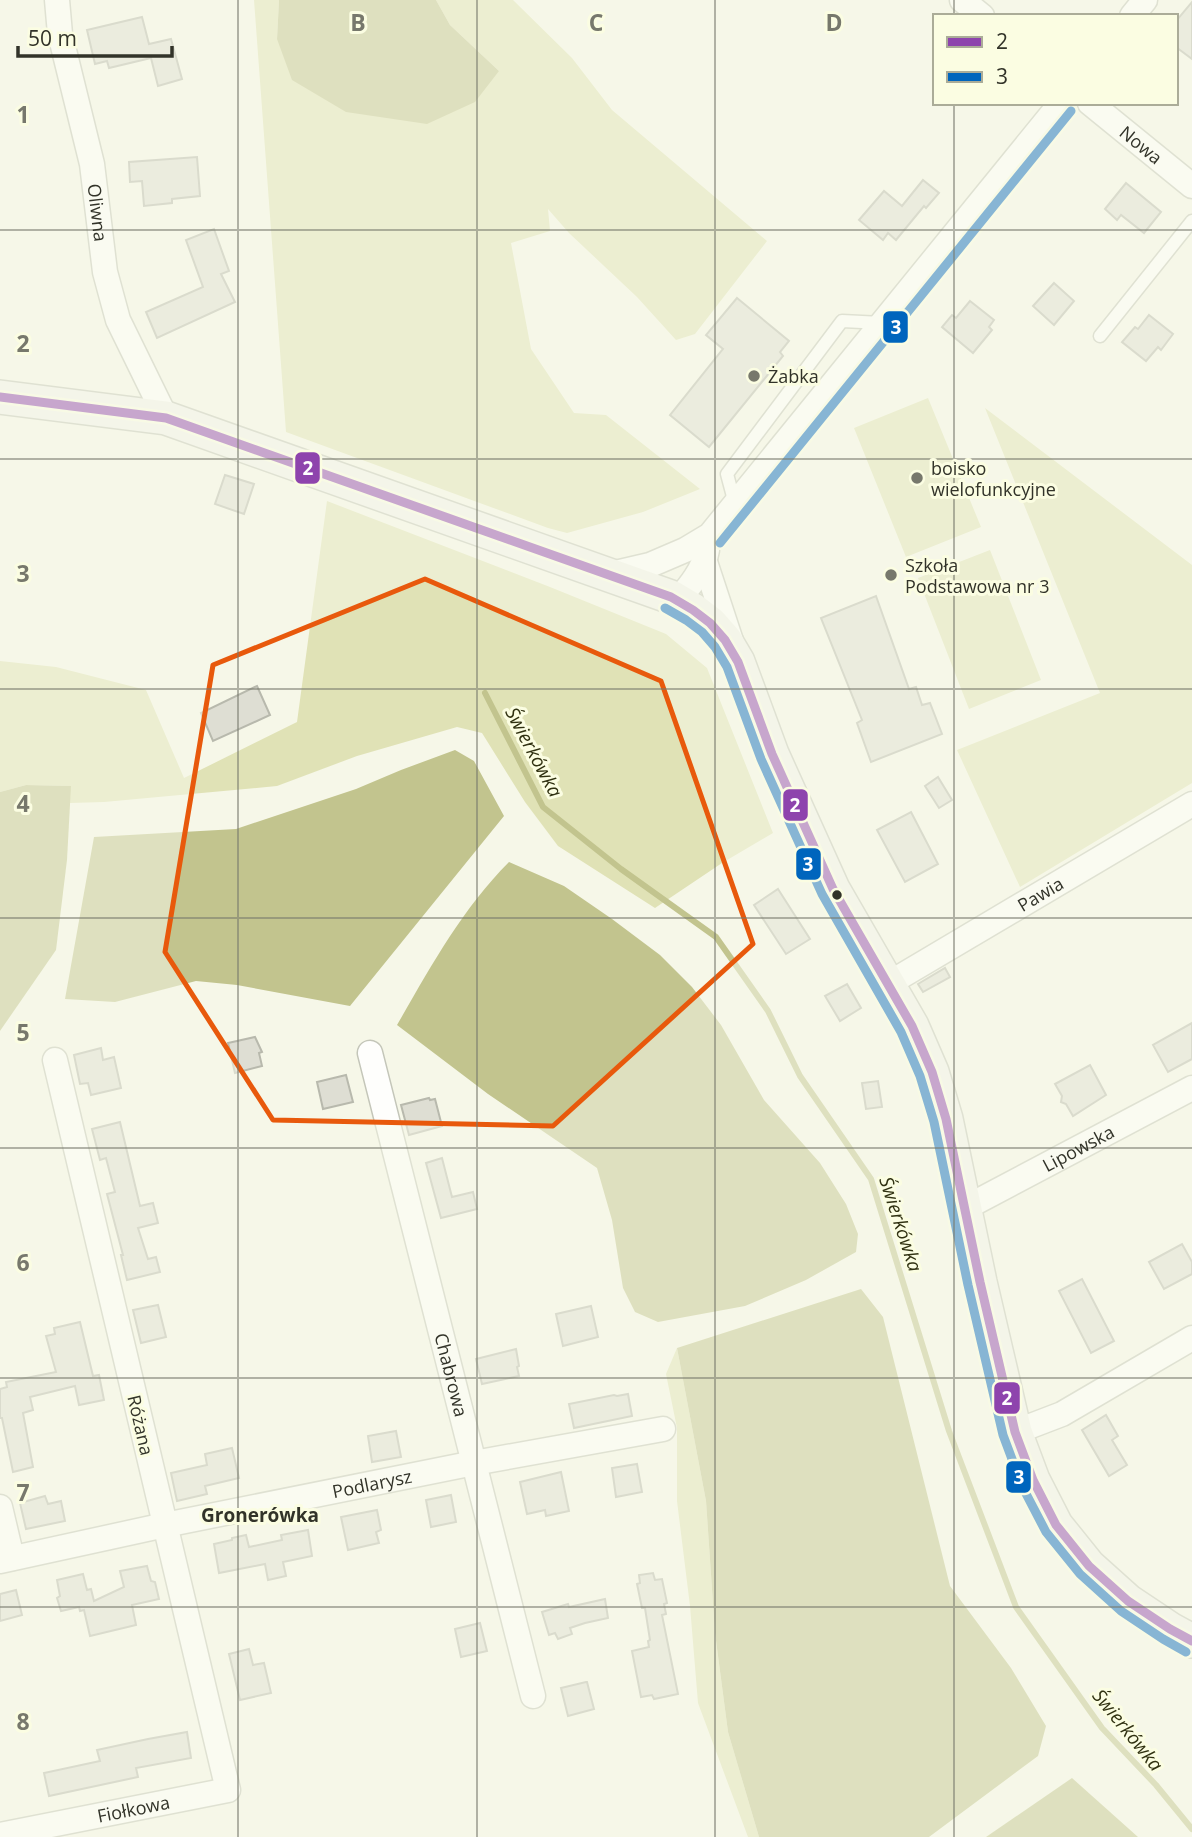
<svg xmlns="http://www.w3.org/2000/svg" width="1192" height="1837" font-family="'Open Sans',sans-serif">
<rect width="100%" height="100%" fill="#f6f7e8"/>
<!-- green -->
<g fill="#e0e2b6">
<path d="M254 0H279L277 39 499 71 450 25 436 0H513L572 58 612 110 767 241 695 334 676 340 637 297 569 233 548 209 550 231 511 243 531 349 574 413 606 415 700 489 643 512 567 533 548 528 286 432Z"/>
<path d="M928 398 981 527 906 557 854 428Z"/>
<path d="M985 408 1192 565V783L1020 887 957 750 1100 693Z"/>
<path d="M327 501 550 587 666 634 707 668 773 833 722 863 655 908 558 846 525 802 482 733 457 727 357 756 277 786 104 802 70 803V786L26 785 0 792V661L56 667 146 690 184 778 297 722Z"/>
<path d="M990 550 1041 680 969 709 918 578Z"/>
<path d="M677 1348 706 1501 715 1633 728 1732 759 1837H748L698 1703 690 1606 677 1501V1428L666 1374Z"/>
</g>
<!-- water -->
<g fill="#c2c48e">
<path d="M279 0H436L450 25 499 71 475 102 427 124 346 112 292 80 277 39Z"/>
<path d="M455 750 474 761 504 816 350 1006 237 985 196 981 115 1002 65 999 94 837 236 829 356 789 401 770Z"/>
<path d="M26 785 71 786 67 860 56 950 0 1031V792Z"/>
<path d="M509 862 564 886 612 919 660 955 692 987 721 1025 764 1100 820 1163 846 1204 858 1234 856 1252 806 1280 745 1306 658 1322 635 1312 623 1288 612 1220 597 1168 488 1094 397 1025C430 968 462 909 509 862Z"/>
<path d="M861 1289 883 1317 950 1586 1011 1668 1046 1726 1038 1756 929 1837H759L728 1732 715 1633 706 1501 677 1348Z"/>
<path d="M1072 1778 1138 1837H986Z"/>
</g>
<g fill="none" stroke-linecap="round" stroke-linejoin="round">
<!-- stream -->
<path stroke="#c2c48e" stroke-width="6" d="M485 693 543 807 621 869 716 937 768 1011 800 1076 871 1179 949 1431 1016 1607 1102 1728 1156 1785 1192 1829"/>
</g>
<!-- building -->
<g fill="#deded3" stroke="#b8b9ad" stroke-width="2">
<path d="M1192 2V59L1176 47V21Z"/>
<path d="M142 17 149 44 171 39 182 79 158 86 151 58 109 68 107 61 95 64 87 30Z"/>
<path d="M197 157 200 196 172 199V203L144 206 142 181 130 182 129 162Z"/>
<path d="M923 180 939 193 926 208 924 206 896 240 888 233 883 240 859 220 884 191 902 206Z"/>
<path d="M1126 183 1161 212 1144 233 1121 215 1117 220 1105 209Z"/>
<path d="M214 229 229 271 221 274 235 302 157 338 146 312 203 287 186 240Z"/>
<path d="M1054 283 1074 301 1054 325 1033 306Z"/>
<path d="M737 298 789 341 780 352 783 356 709 447 670 415 723 349 706 335Z"/>
<path d="M970 301 994 320 989 327 992 330 973 353 942 327 952 315 956 318Z"/>
<path d="M1149 315 1173 334 1161 350 1158 347 1146 361 1122 342 1135 327 1138 329Z"/>
<path d="M225 475 254 484 244 514 215 504Z"/>
<path d="M876 596 909 689 916 687 922 705 930 703 942 734 871 762 857 723 862 720 821 618Z"/>
<path d="M257 686 270 715 213 741 201 713Z"/>
<path d="M938 777 952 800 939 808 925 786Z"/>
<path d="M911 812 938 864 905 882 877 830Z"/>
<path d="M778 889 810 939 786 954 754 905Z"/>
<path d="M945 968 950 977 923 992 918 984Z"/>
<path d="M847 984 861 1008 840 1021 825 996Z"/>
<path d="M1192 1023V1059L1168 1072 1153 1045Z"/>
<path d="M255 1037 262 1052 259 1053 262 1066 235 1073 228 1043Z"/>
<path d="M101 1048 103 1060 114 1057 121 1088 91 1095 88 1083 80 1084 74 1055Z"/>
<path d="M1090 1065 1106 1095 1073 1116 1066 1104 1061 1102 1062 1096 1055 1084Z"/>
<path d="M346 1075 353 1102 323 1109 317 1082Z"/>
<path d="M878 1081 882 1107 866 1109 862 1083Z"/>
<path d="M429 1098 430 1100 435 1099 442 1126 409 1135 401 1105Z"/>
<path d="M120 1122 140 1206 153 1203 158 1223 138 1228 148 1259 156 1257 160 1272 127 1280 121 1255H123L107 1194 115 1192 106 1158 100 1160 92 1129Z"/>
<path d="M442 1158 452 1197 473 1192 477 1209 441 1218 426 1163Z"/>
<path d="M1182 1244 1192 1262V1274L1164 1289 1149 1262Z"/>
<path d="M1082 1279 1114 1341 1091 1353 1059 1291Z"/>
<path d="M158 1305 166 1337 141 1343 133 1310Z"/>
<path d="M591 1306 598 1337 563 1346 556 1314Z"/>
<path d="M80 1322 93 1376 99 1375 104 1400 79 1405 75 1386 30 1397 33 1410 23 1413 33 1467 13 1472 2 1418H0V1389L7 1387 6 1382 56 1372 46 1336 55 1334 54 1328Z"/>
<path d="M516 1349 519 1366 517 1367 519 1376 482 1384 476 1359Z"/>
<path d="M628 1394 632 1416 574 1428 569 1404 614 1395 617 1396Z"/>
<path d="M1106 1415 1118 1436 1112 1440 1127 1465 1109 1476 1082 1430Z"/>
<path d="M396 1431 401 1457 372 1462 368 1436Z"/>
<path d="M232 1448 239 1478 205 1486 207 1494 177 1501 171 1473 207 1465 205 1454Z"/>
<path d="M637 1464 642 1492 616 1497 612 1468Z"/>
<path d="M561 1472 569 1511 546 1516 545 1510 527 1514 520 1482Z"/>
<path d="M451 1495 456 1522 431 1527 426 1500Z"/>
<path d="M45 1496 48 1504 61 1501 65 1521 26 1529 20 1503Z"/>
<path d="M377 1510 381 1530 376 1532 379 1543 348 1550 341 1517Z"/>
<path d="M308 1530 312 1556 283 1562 286 1576 268 1580 265 1564 219 1573 214 1544 232 1540V1538L246 1535 249 1547 282 1540 281 1535Z"/>
<path d="M147 1566 151 1581 155 1582 159 1599 132 1605 136 1625 90 1636 84 1610 80 1611 79 1607 61 1611 57 1598 60 1596 57 1580 83 1574 87 1590 91 1589 94 1601 124 1587 120 1571Z"/>
<path d="M653 1573 655 1580 662 1579 667 1603 664 1604 666 1614 662 1615 678 1694 654 1699 652 1695 641 1697 632 1651 649 1647 648 1641 650 1640 645 1608H642L637 1584 640 1583 639 1575Z"/>
<path d="M16 1590 22 1615 0 1621V1594Z"/>
<path d="M605 1599 608 1618 585 1623 570 1628 572 1634 558 1639 555 1633 549 1635 542 1612 568 1604 569 1607Z"/>
<path d="M480 1623 487 1651 461 1657 455 1629Z"/>
<path d="M249 1649 253 1665 264 1663 271 1693 240 1700 229 1654Z"/>
<path d="M586 1682H587L594 1709 568 1716 561 1688Z"/>
<path d="M187 1732 191 1758 136 1768 138 1777 49 1796 44 1773 100 1761 97 1750 148 1739Z"/>
</g>
<g fill="none" stroke-linecap="round" stroke-linejoin="round">
<defs>
<g id="lane">
<path d="M1100 336 1192 221"/>
<path d="M735 504 727 474 842 321 882 323"/>
</g>
<g id="street">
<path id="s1" d="M57 0 60 34 92 164 105 272 118 320 166 418"/>
<path d="M962 0 982 16"/>
<path d="M1132 16 1145 0"/>
<path id="s2" d="M1090 103 1192 186"/>
<path d="M705 562 731 641"/>
<path d="M607 575 650 565 685 550 710 535 1061 103"/>
<path d="M677 601C690 586 704 569 707 550"/>
<path id="s3" d="M888 984 1192 804"/>
<path id="s4" d="M370 1053 533 1696"/>
<path id="s5" d="M965 1208 1192 1088"/>
<path d="M1015 1432 1062 1414 1192 1338"/>
<path d="M0 1507 12 1558"/>
<path id="s6" d="M0 1561 165 1525 474 1463 663 1429"/>
<path id="s7" d="M0 1835 228 1790 55 1060"/>
</g>
<path id="secondary" d="M0 397 166 418 671 597 693 610 710 623 725 640 738 662 772 754 833 889 912 1026 932 1072 946 1119 980 1282 1015 1432 1033 1480 1056 1525 1089 1566 1128 1601 1170 1629 1192 1641"/>
</defs>
<!-- lane casing -->
<use href="#lane" stroke="#c4c6b9" stroke-width="15"/>
<!-- street casing -->
<use href="#street" stroke="#c4c6b9" stroke-width="27"/>
<!-- secondary casing -->
<use href="#secondary" stroke="#c4c6b9" stroke-width="36"/>
<!-- lane -->
<use href="#lane" stroke="#fefefc" stroke-width="12"/>
<!-- street -->
<use href="#street" stroke="#fefefc" stroke-width="24"/>
<!-- secondary -->
<use href="#secondary" stroke="#f2f2eb" stroke-width="33"/>
<defs>
<path id="bus-1" d="M0 397 166 418 671 597 693 610 710 623 725 640 738 662 772 754 833 889 912 1026 932 1072 946 1119 980 1282 1015 1432 1033 1480 1056 1525 1089 1566 1128 1601 1170 1629 1192 1641"/>
<g id="bus-2">
<path d="M720 543 1071 111"/>
<path d="M665 608 686 620 702 632 715 647 727 667 761 759 822 894 901 1032 920 1076 934 1122 968 1285 1003 1435 1022 1486 1046 1532 1080 1574 1121 1611 1163 1639 1186 1652"/>
</g>
</defs>
<!-- bus-1 casing -->
<use href="#bus-1" stroke="#fbfde2" stroke-width="14"/>
<!-- bus-2 casing -->
<use href="#bus-2" stroke="#fbfde2" stroke-width="14"/>
<!-- bus-1 -->
<use href="#bus-1" stroke="#8e44ad" stroke-width="9"/>
<!-- bus-2 -->
<use href="#bus-2" stroke="#0065bd" stroke-width="9"/>
</g>
<!-- marked area -->
<path d="M0 0H1192V1837H0ZM425 579 661 681 753 944 553 1126 273 1120 165 952 213 665Z" fill="#f6f7e8" fill-opacity=".55" fill-rule="evenodd"/>
<path fill="none" stroke="#e8590c" stroke-width="5" stroke-linejoin="round" d="M425 579 661 681 753 944 553 1126 273 1120 165 952 213 665Z"/>
<!-- grid -->
<path fill="none" stroke="#77786c" stroke-width="2" stroke-opacity="0.55" d="M238 0V1837M477 0V1837M715 0V1837M954 0V16M954 103V1837M0 230H1192M0 459H1192M0 689H1192M0 918H1192M0 1148H1192M0 1378H1192M0 1607H1192"/>
<!-- markers -->
<g fill="#77786c" stroke="#fbfde2" stroke-width="2.5">
<circle cx="754" cy="376" r="7"/>
<circle cx="917" cy="478" r="7"/>
<circle cx="891" cy="575" r="7"/>
</g>
<circle fill="#323329" stroke="#fbfde2" stroke-width="2.5" cx="837" cy="895" r="6"/>
<g text-anchor="middle" dominant-baseline="central" stroke-width="6" stroke-linejoin="round" paint-order="stroke">
<!-- street labels -->
<g font-size="18" fill="#323329" stroke="#fbfde2">
<text stroke="none"><textPath href="#s2" startOffset="66">Nowa</textPath></text>
<text stroke="none"><textPath href="#s1" startOffset="217">Oliwna</textPath></text>
<text stroke="none"><textPath href="#s3" startOffset="177">Pawia</textPath></text>
<text stroke="none"><textPath href="#s5" startOffset="128">Lipowska</textPath></text>
<text stroke="none"><textPath href="#s4" startOffset="332">Chabrowa</textPath></text>
<text transform="translate(141 1425) rotate(77)">Różana</text>
<text stroke="none"><textPath href="#s6" startOffset="380">Podlarysz</textPath></text>
<text stroke="none"><textPath href="#s7" startOffset="136">Fiołkowa</textPath></text>
</g>
<!-- poi labels -->
<g font-size="18" fill="#323329" stroke="#fbfde2" text-anchor="start">
<text x="768" y="376">Żabka</text>
<text x="931" y="468">boisko<tspan x="931" dy="21">wielofunkcyjne</tspan></text>
<text x="905" y="565">Szkoła<tspan x="905" dy="21">Podstawowa nr 3</tspan></text>
</g>
<!-- water labels -->
<g font-size="19" font-style="italic" fill="#303111" stroke="#fbfde2">
<text transform="translate(534 752) rotate(62)">Świerkówka</text>
<text transform="translate(901 1224) rotate(72)">Świerkówka</text>
<text transform="translate(1128 1730) rotate(51)">Świerkówka</text>
</g>
<!-- neighbourhood labels -->
<g font-size="19" font-weight="bold" fill="#323329" stroke="#fbfde2">
<text x="260" y="1515">Gronerówka</text>
</g>
</g>
<g font-size="23" text-anchor="middle" font-weight="bold" fill="#77786c" stroke="#fbfde2" stroke-width="6" stroke-linejoin="round" paint-order="stroke">
<text x="358" y="31">B</text>
<text x="596" y="31">C</text>
<text x="834" y="31">D</text>
<text x="23" y="123">1</text>
<text x="23" y="352">2</text>
<text x="23" y="582">3</text>
<text x="23" y="812">4</text>
<text x="23" y="1041">5</text>
<text x="23" y="1271">6</text>
<text x="23" y="1501">7</text>
<text x="23" y="1730">8</text>
</g>
<g stroke="#fbfde2" stroke-width="2.5">
<rect x="882" y="310" width="27" height="34" rx="7" fill="#0065bd"/>
<rect x="294" y="451" width="27" height="34" rx="7" fill="#8e44ad"/>
<rect x="782" y="788" width="27" height="34" rx="7" fill="#8e44ad"/>
<rect x="795" y="847" width="27" height="34" rx="7" fill="#0065bd"/>
<rect x="993" y="1381" width="28" height="34" rx="7" fill="#8e44ad"/>
<rect x="1005" y="1460" width="27" height="34" rx="7" fill="#0065bd"/>
</g>
<g font-size="19" text-anchor="middle" font-weight="bold" fill="#fff">
<text x="896" y="334">3</text>
<text x="308" y="475">2</text>
<text x="795" y="812">2</text>
<text x="808" y="871">3</text>
<text x="1007" y="1405">2</text>
<text x="1019" y="1484">3</text>
</g>
<!-- legend -->
<rect x="933" y="14" width="245" height="91" fill="#fbfde2" stroke="#abac98" stroke-width="2"/>
<rect x="947" y="37" width="35" height="10" fill="#8e44ad" stroke="#abac98" stroke-width="2"/>
<text x="996" y="49" font-size="21" fill="#323329">2</text>
<rect x="947" y="72" width="35" height="10" fill="#0065bd" stroke="#abac98" stroke-width="2"/>
<text x="996" y="84" font-size="21" fill="#323329">3</text>
<!-- scale -->
<path d="M18 46v10h154v-10" fill="none" stroke="#323329" stroke-width="3.5"/>
<text x="28" y="46" font-size="21" fill="#323329" stroke="#fbfde2" stroke-width="5" paint-order="stroke">50 m</text>
</svg>
